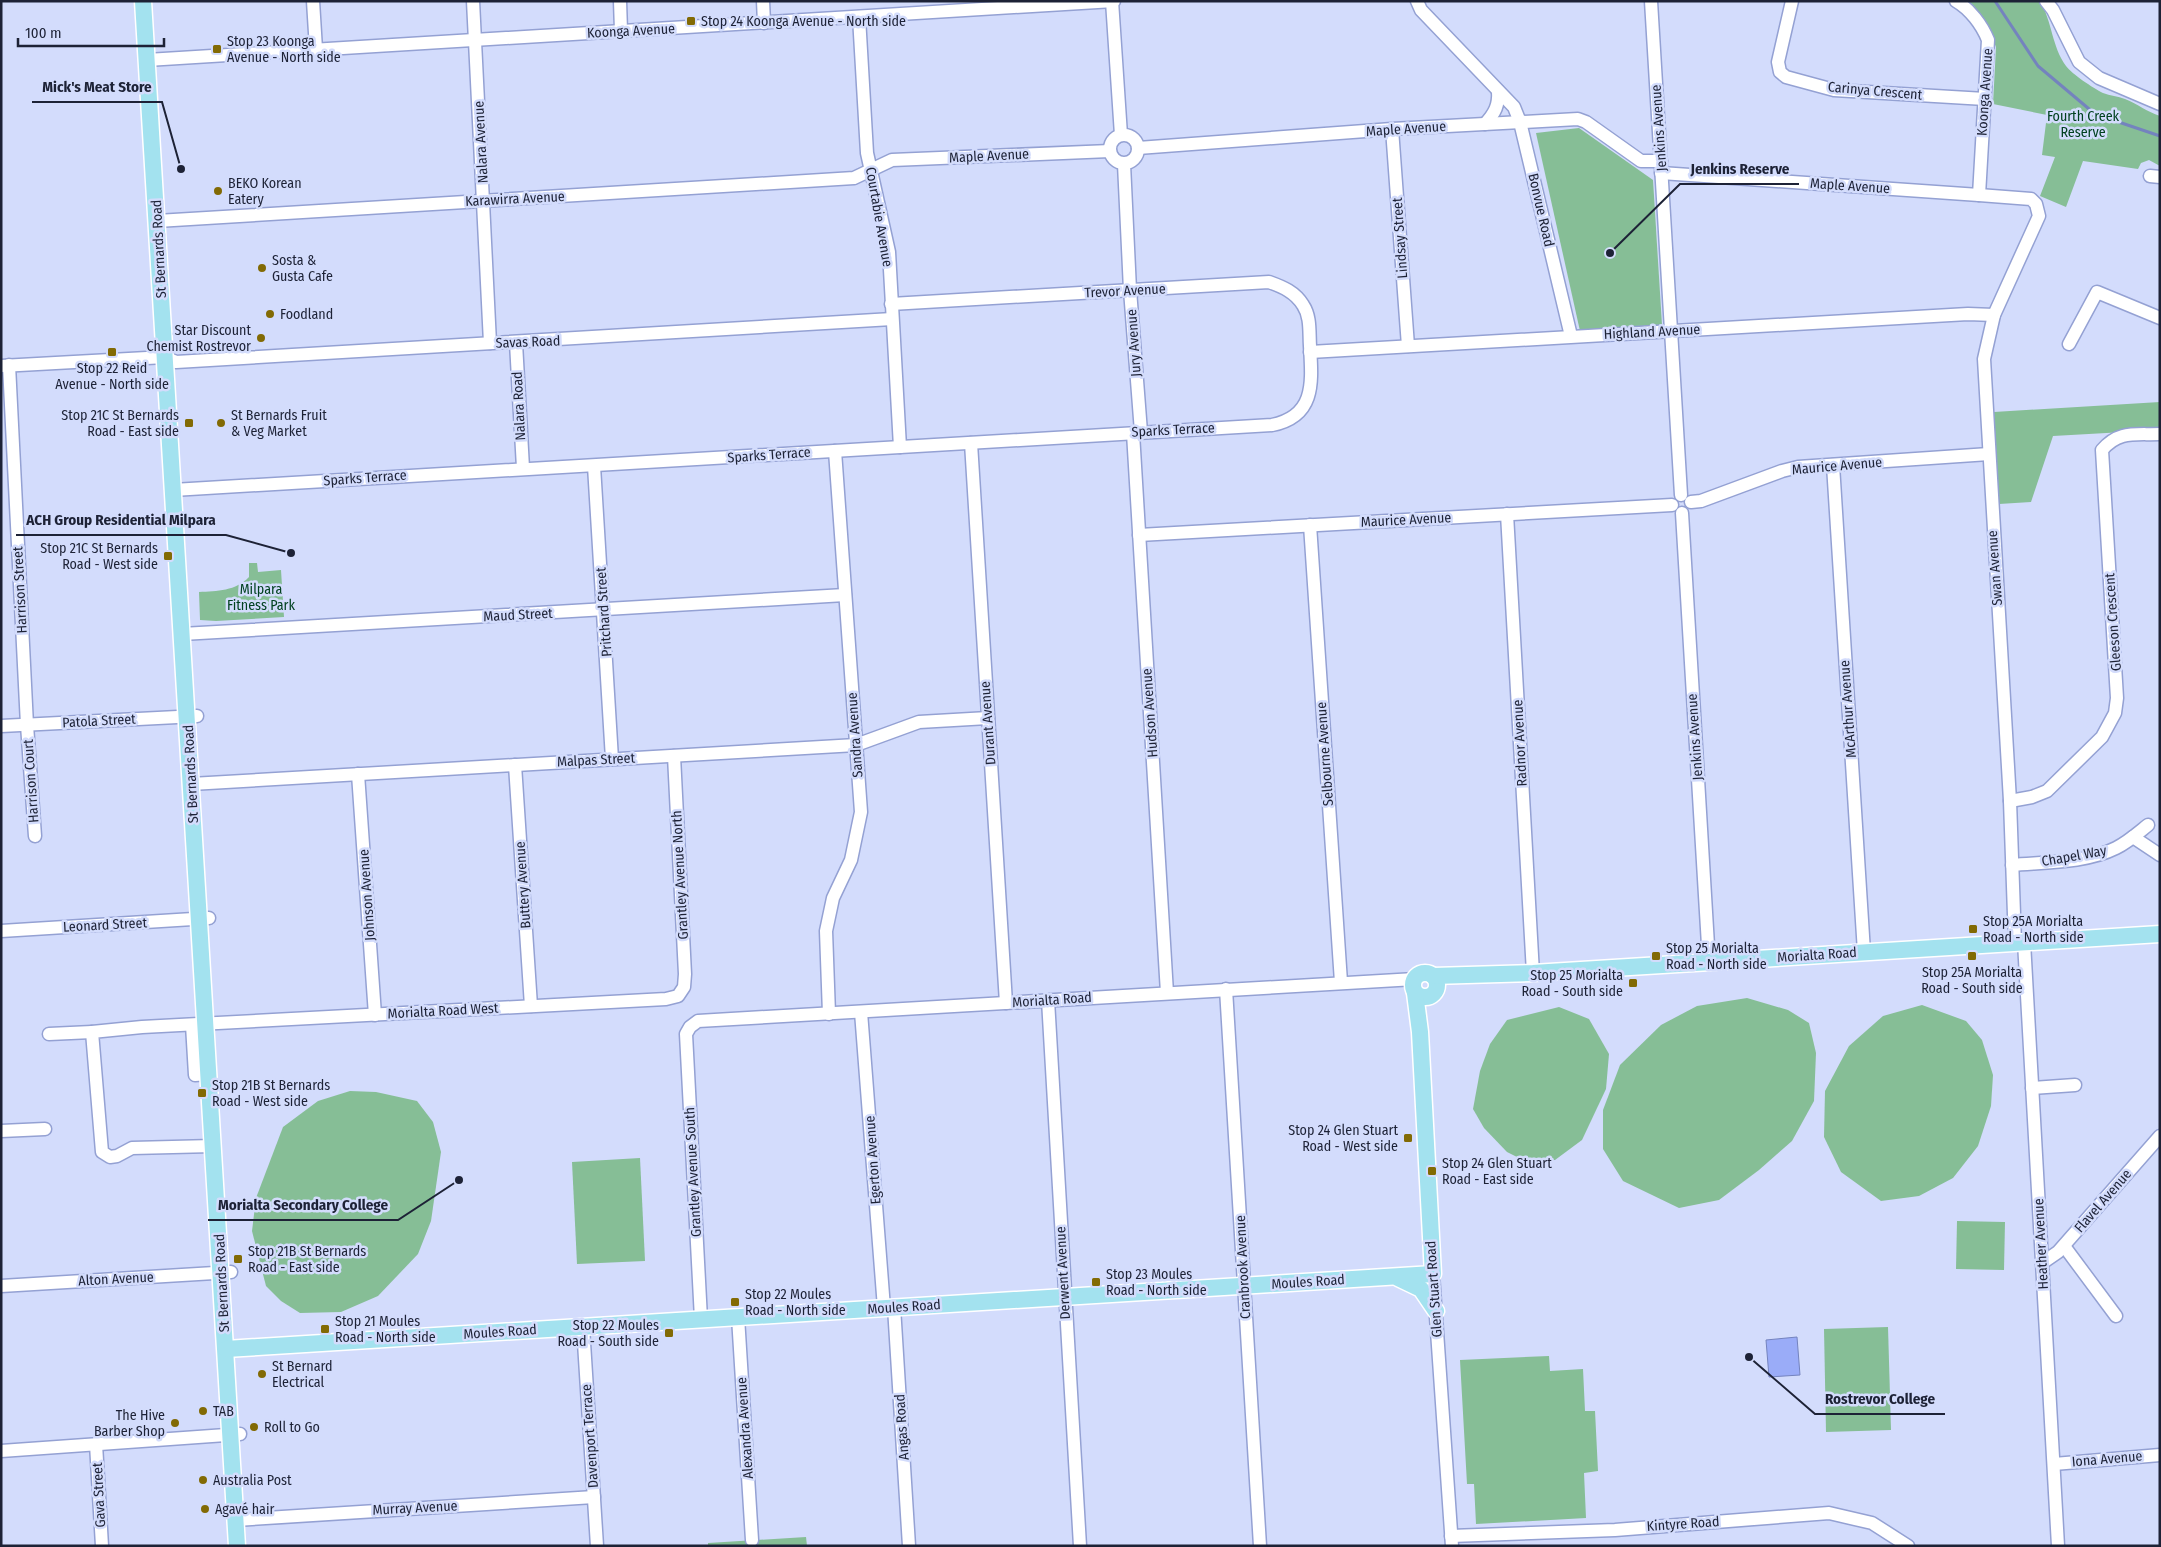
<svg xmlns="http://www.w3.org/2000/svg" width="2161" height="1547" font-family="'Fira Sans Condensed',sans-serif">
<rect width="100%" height="100%" fill="#d3dcfc"/>
<!-- green -->
<g fill="#86be96">
<path d="M1966 1H2040C2052 21 2052 47 2066 66 2072 74 2093 88 2103 93 2110 96 2118 96 2125 99 2138 104 2147 112 2160 116V166L2149 160 2141 163 2138 169 2083 161 2066 207 2040 196 2055 157 2042 155 2047 115 1993 104 1996 47 1986 22Z"/>
<path d="M1579 128 1653 180 1662 325 1580 331 1536 133Z"/>
<path d="M2160 402V430L2053 436 2031 502 1999 504 1994 412Z"/>
<path d="M249 563H257L258 572 281 570 284 617 216 621 200 620 199 592C217 591 236 591 249 577Z"/>
<path d="M1747 998 1788 1010 1809 1023 1816 1053 1814 1101 1792 1141 1759 1170 1719 1200 1679 1208 1623 1181 1603 1149V1110L1620 1065 1661 1025 1697 1006Z"/>
<path d="M1922 1005 1966 1021 1982 1040 1993 1075 1991 1106 1978 1146 1953 1178 1919 1196 1881 1201 1841 1172 1824 1137 1825 1091 1849 1046 1883 1016Z"/>
<path d="M1559 1007 1589 1019 1609 1054 1606 1089 1582 1140 1555 1160 1527 1162 1507 1152 1484 1128 1473 1109 1480 1071 1490 1044 1507 1020Z"/>
<path d="M350 1091 376 1092 417 1101 433 1122 441 1152 431 1221 418 1254 378 1296 341 1312 300 1313 281 1301 266 1286 252 1231 256 1198 283 1127 318 1101Z"/>
<path d="M640 1158 645 1261 577 1264 572 1162Z"/>
<path d="M1957 1221 2005 1222 2004 1270 1956 1269Z"/>
<path d="M1888 1327 1891 1430 1826 1432 1824 1329Z"/>
<path d="M1549 1356 1550 1371 1583 1369 1585 1411H1595L1598 1471 1584 1473 1586 1518 1476 1524 1474 1484H1467L1460 1360Z"/>
<path d="M806 1537 807 1546H708V1543Z"/>
</g>
<!-- water -->
<path fill="#9aacf8" stroke="#7483be" d="M1797 1337 1800 1375 1769 1377 1766 1340Z"/>
<g fill="none" stroke-linecap="round" stroke-linejoin="round">
<!-- stream -->
<path stroke="#7483be" stroke-width="3" d="M1995 1 2038 66 2095 114 2160 136"/>
<defs>
<g id="minor">
<path d="M313 1 316 49"/>
<path d="M473 1 490 343"/>
<path d="M620 1 621 31"/>
<path d="M763 1 764 23"/>
<path d="M1112 1 1121 135"/>
<path d="M1417 1 1421 10 1514 107 1520 122 1571 336"/>
<path d="M1651 1 1681 495"/>
<path d="M1792 1 1778 62 1780 72 1786 77 1834 90 1985 99"/>
<path d="M1956 1C1970 9 1982 25 1988 40L1979 195"/>
<path d="M2046 1 2053 10 2079 62 2099 78 2160 104"/>
<path d="M859 17 867 153 889 252 900 447"/>
<path d="M147 60 1114 1"/>
<path d="M1485 124C1495 113 1499 105 1498 91"/>
<path d="M1392 129 1408 346"/>
<circle cx="1124" cy="149" r="14"/>
<path d="M1138 148 1392 129 1578 119 1586 122 1641 161H1661"/>
<path d="M1124 164 1130 290 1141 432"/>
<path d="M1661 173 1979 195 2031 199 2036 204 2039 216 1994 315 1984 359 2010 801 2015 943"/>
<path d="M2150 176 2160 177"/>
<path d="M157 221 854 178 892 160 1110 151"/>
<path d="M516 343 523 468"/>
<path d="M2069 344 2097 292 2160 318"/>
<path d="M1310 352 1968 314 1994 315"/>
<path d="M9 365 27 725 35 836"/>
<path d="M1 366 165 357 176 362 892 319"/>
<path d="M1133 433 1167 993"/>
<path d="M971 443 1006 1003"/>
<path d="M1833 465 1864 952"/>
<path d="M594 466 612 759"/>
<path d="M173 490 1272 425C1316 416 1312 382 1310 346 1309 332 1311 317 1303 305 1295 292 1283 287 1269 282L891 304"/>
<path d="M1691 502 1701 501 1782 471 1798 467 1989 454"/>
<path d="M1682 513 1709 962"/>
<path d="M1507 514 1533 973"/>
<path d="M1310 525 1341 982"/>
<path d="M1139 535 1672 505"/>
<path d="M182 634 845 595"/>
<path d="M1 726 197 716"/>
<path d="M515 765 531 1006"/>
<path d="M358 774 375 1015"/>
<path d="M191 784 856 745 919 722 988 718"/>
<path d="M2010 801 2032 797 2047 791 2102 737 2115 713 2117 698 2102 450C2119 430 2135 435 2160 434"/>
<path d="M2133 837 2160 855"/>
<path d="M2012 865C2046 862 2086 863 2116 848 2128 842 2138 833 2148 825"/>
<path d="M1 931 209 918"/>
<path d="M2024 942 2058 1546"/>
<path d="M1226 989 1260 1546"/>
<path d="M1048 1000 1080 1546"/>
<path d="M861 1012 884 1308"/>
<path d="M829 1014 826 931 833 898 851 860 861 812 835 451"/>
<path d="M192 1025 195 1075 209 1074"/>
<path d="M49 1034 92 1032"/>
<path d="M2032 1088 2075 1085"/>
<path d="M1 1131 45 1129"/>
<path d="M213 1146 132 1148 117 1156 110 1157 102 1152 92 1032 142 1027 666 999 678 996 684 987 685 974 674 756"/>
<path d="M2064 1246 2116 1316"/>
<path d="M2042 1263 2058 1252 2160 1136"/>
<path d="M1433 1274 1452 1546"/>
<path d="M1 1286 231 1272"/>
<path d="M894 1307 909 1546"/>
<path d="M738 1317 752 1540"/>
<path d="M701 1319 686 1034 690 1027 698 1021 1415 979"/>
<path d="M583 1327 597 1546"/>
<path d="M96 1444 102 1546"/>
<path d="M1 1451 240 1434"/>
<path d="M2054 1464 2160 1455"/>
<path d="M236 1520 594 1497"/>
<path d="M1451 1536 1615 1530 1829 1513 1872 1523 1908 1546"/>
</g>
<g id="major">
<path d="M143 1 237 1546"/>
<circle cx="1425" cy="985" r="12"/>
<path d="M1433 976 1533 973 2160 934"/>
<path d="M1398 1278 1421 1289 1436 1311"/>
<path d="M226 1349 1433 1274 1420 1032 1415 993"/>
</g>
</defs>
<!-- minor casing -->
<use href="#minor" stroke="#94a1d3" stroke-width="15"/>
<!-- major casing -->
<use href="#major" stroke="#fff" stroke-width="19"/>
<!-- minor -->
<use href="#minor" stroke="#fff" stroke-width="12"/>
<!-- major -->
<use href="#major" stroke="#a3e2ef" stroke-width="16"/>
</g>
<!-- markers -->
<g fill="#826a04" stroke="#d3dcfc" stroke-width="2">
<rect x="686" y="16" width="10" height="10" rx="2.5"/>
<rect x="212" y="44" width="10" height="10" rx="2.5"/>
<circle cx="218" cy="191" r="5"/>
<circle cx="262" cy="268" r="5"/>
<circle cx="270" cy="314" r="5"/>
<circle cx="261" cy="338" r="5"/>
<rect x="107" y="347" width="10" height="10" rx="2.5"/>
<rect x="184" y="418" width="10" height="10" rx="2.5"/>
<circle cx="221" cy="423" r="5"/>
<rect x="163" y="551" width="10" height="10" rx="2.5"/>
<rect x="1968" y="924" width="10" height="10" rx="2.5"/>
<rect x="1651" y="951" width="10" height="10" rx="2.5"/>
<rect x="1967" y="951" width="10" height="10" rx="2.5"/>
<rect x="1628" y="978" width="10" height="10" rx="2.5"/>
<rect x="197" y="1088" width="10" height="10" rx="2.5"/>
<rect x="1403" y="1133" width="10" height="10" rx="2.5"/>
<rect x="1427" y="1166" width="10" height="10" rx="2.5"/>
<rect x="233" y="1254" width="10" height="10" rx="2.5"/>
<rect x="1091" y="1277" width="10" height="10" rx="2.5"/>
<rect x="730" y="1297" width="10" height="10" rx="2.5"/>
<rect x="320" y="1324" width="10" height="10" rx="2.5"/>
<rect x="664" y="1328" width="10" height="10" rx="2.5"/>
<circle cx="262" cy="1374" r="5"/>
<circle cx="203" cy="1411" r="5"/>
<circle cx="175" cy="1423" r="5"/>
<circle cx="254" cy="1427" r="5"/>
<circle cx="203" cy="1480" r="5"/>
<circle cx="205" cy="1509" r="5"/>
</g>
<g text-anchor="middle" dominant-baseline="central" stroke-width="5" stroke-linejoin="round" paint-order="stroke">
<!-- poi labels -->
<g font-size="14" fill="#1d2236" stroke="#d3dcfc" text-anchor="start">
<text x="701" y="21">Stop 24 Koonga Avenue - North side</text>
<text x="227" y="41">Stop 23 Koonga<tspan x="227" dy="16">Avenue - North side</tspan></text>
<text x="228" y="183">BEKO Korean<tspan x="228" dy="16">Eatery</tspan></text>
<text x="272" y="260">Sosta &amp;<tspan x="272" dy="16">Gusta Cafe</tspan></text>
<text x="280" y="314">Foodland</text>
<text x="251" y="330" text-anchor="end">Star Discount<tspan x="251" dy="16">Chemist Rostrevor</tspan></text>
<text x="112" y="368" text-anchor="middle">Stop 22 Reid<tspan x="112" dy="16">Avenue - North side</tspan></text>
<text x="179" y="415" text-anchor="end">Stop 21C St Bernards<tspan x="179" dy="16">Road - East side</tspan></text>
<text x="231" y="415">St Bernards Fruit<tspan x="231" dy="16">&amp; Veg Market</tspan></text>
<text x="158" y="548" text-anchor="end">Stop 21C St Bernards<tspan x="158" dy="16">Road - West side</tspan></text>
<text x="1983" y="921">Stop 25A Morialta<tspan x="1983" dy="16">Road - North side</tspan></text>
<text x="1666" y="948">Stop 25 Morialta<tspan x="1666" dy="16">Road - North side</tspan></text>
<text x="1972" y="972" text-anchor="middle">Stop 25A Morialta<tspan x="1972" dy="16">Road - South side</tspan></text>
<text x="1623" y="975" text-anchor="end">Stop 25 Morialta<tspan x="1623" dy="16">Road - South side</tspan></text>
<text x="212" y="1085">Stop 21B St Bernards<tspan x="212" dy="16">Road - West side</tspan></text>
<text x="1398" y="1130" text-anchor="end">Stop 24 Glen Stuart<tspan x="1398" dy="16">Road - West side</tspan></text>
<text x="1442" y="1163">Stop 24 Glen Stuart<tspan x="1442" dy="16">Road - East side</tspan></text>
<text x="248" y="1251">Stop 21B St Bernards<tspan x="248" dy="16">Road - East side</tspan></text>
<text x="1106" y="1274">Stop 23 Moules<tspan x="1106" dy="16">Road - North side</tspan></text>
<text x="745" y="1294">Stop 22 Moules<tspan x="745" dy="16">Road - North side</tspan></text>
<text x="335" y="1321">Stop 21 Moules<tspan x="335" dy="16">Road - North side</tspan></text>
<text x="659" y="1325" text-anchor="end">Stop 22 Moules<tspan x="659" dy="16">Road - South side</tspan></text>
<text x="272" y="1366">St Bernard<tspan x="272" dy="16">Electrical</tspan></text>
<text x="213" y="1411">TAB</text>
<text x="165" y="1415" text-anchor="end">The Hive<tspan x="165" dy="16">Barber Shop</tspan></text>
<text x="264" y="1427">Roll to Go</text>
<text x="213" y="1480">Australia Post</text>
<text x="215" y="1509">Agavé hair</text>
</g>
<!-- street labels -->
<g font-size="14" fill="#1d2236" stroke="#d3dcfc">
<text transform="translate(631 31) rotate(-3)">Koonga Avenue</text>
<text transform="translate(1875 91) rotate(5)">Carinya Crescent</text>
<text transform="translate(1985 92) rotate(-86)">Koonga Avenue</text>
<text transform="translate(1659 128) rotate(-94)">Jenkins Avenue</text>
<text transform="translate(1406 129) rotate(-4)">Maple Avenue</text>
<text transform="translate(481 142) rotate(-93)">Nalara Avenue</text>
<text transform="translate(989 156) rotate(-3)">Maple Avenue</text>
<text transform="translate(1850 186) rotate(4)">Maple Avenue</text>
<text transform="translate(515 199) rotate(-3)">Karawirra Avenue</text>
<text transform="translate(1541 210) rotate(77)">Bonvue Road</text>
<text transform="translate(879 217) rotate(80)">Courtabie Avenue</text>
<text transform="translate(1400 238) rotate(-94)">Lindsay Street</text>
<text transform="translate(159 249) rotate(-93)">St Bernards Road</text>
<text transform="translate(1125 291) rotate(-3)">Trevor Avenue</text>
<text transform="translate(1652 332) rotate(-3)">Highland Avenue</text>
<text transform="translate(528 342) rotate(-2)">Savas Road</text>
<text transform="translate(1134 343) rotate(-94)">Jury Avenue</text>
<text transform="translate(519 406) rotate(-93)">Nalara Road</text>
<text transform="translate(1173 430) rotate(-3)">Sparks Terrace</text>
<text transform="translate(769 455) rotate(-4)">Sparks Terrace</text>
<text transform="translate(1837 466) rotate(-5)">Maurice Avenue</text>
<text transform="translate(365 478) rotate(-4)">Sparks Terrace</text>
<text transform="translate(1406 520) rotate(-3)">Maurice Avenue</text>
<text transform="translate(1995 568) rotate(-94)">Swan Avenue</text>
<text transform="translate(20 590) rotate(-93)">Harrison Street</text>
<text transform="translate(604 612) rotate(-94)">Pritchard Street</text>
<text transform="translate(518 615) rotate(-3)">Maud Street</text>
<text transform="translate(2113 622) rotate(-94)">Gleeson Crescent</text>
<text transform="translate(1848 709) rotate(-94)">McArthur Avenue</text>
<text transform="translate(1150 713) rotate(-94)">Hudson Avenue</text>
<text transform="translate(99 721) rotate(-3)">Patola Street</text>
<text transform="translate(988 723) rotate(-94)">Durant Avenue</text>
<text transform="translate(855 735) rotate(-94)">Sandra Avenue</text>
<text transform="translate(1695 737) rotate(-94)">Jenkins Avenue</text>
<text transform="translate(1520 743) rotate(-93)">Radnor Avenue</text>
<text transform="translate(1325 754) rotate(-94)">Selbourne Avenue</text>
<text transform="translate(596 760) rotate(-3)">Malpas Street</text>
<text transform="translate(191 774) rotate(-93)">St Bernards Road</text>
<text transform="translate(31 781) rotate(-94)">Harrison Court</text>
<text transform="translate(2074 856) rotate(-10)">Chapel Way</text>
<text transform="translate(680 875) rotate(-93)">Grantley Avenue North</text>
<text transform="translate(523 885) rotate(-94)">Buttery Avenue</text>
<text transform="translate(367 895) rotate(-94)">Johnson Avenue</text>
<text transform="translate(105 925) rotate(-3)">Leonard Street</text>
<text transform="translate(1817 955) rotate(-4)">Morialta Road</text>
<text transform="translate(1052 1000) rotate(-4)">Morialta Road</text>
<text transform="translate(443 1011) rotate(-3)">Morialta Road West</text>
<text transform="translate(873 1160) rotate(-94)">Egerton Avenue</text>
<text transform="translate(693 1172) rotate(-93)">Grantley Avenue South</text>
<text transform="translate(2103 1201) rotate(-49)">Flavel Avenue</text>
<text transform="translate(2041 1244) rotate(-93)">Heather Avenue</text>
<text transform="translate(1243 1267) rotate(-93)">Cranbrook Avenue</text>
<text transform="translate(1063 1273) rotate(-93)">Derwent Avenue</text>
<text transform="translate(116 1279) rotate(-3)">Alton Avenue</text>
<text transform="translate(1308 1282) rotate(-4)">Moules Road</text>
<text transform="translate(222 1283) rotate(-93)">St Bernards Road</text>
<text transform="translate(1434 1289) rotate(-94)">Glen Stuart Road</text>
<text transform="translate(904 1307) rotate(-4)">Moules Road</text>
<text transform="translate(500 1332) rotate(-4)">Moules Road</text>
<text transform="translate(902 1427) rotate(-94)">Angas Road</text>
<text transform="translate(745 1428) rotate(-94)">Alexandra Avenue</text>
<text transform="translate(590 1436) rotate(-94)">Davenport Terrace</text>
<text transform="translate(2107 1459) rotate(-5)">Iona Avenue</text>
<text transform="translate(99 1495) rotate(-93)">Gava Street</text>
<text transform="translate(415 1508) rotate(-3)">Murray Avenue</text>
<text transform="translate(1683 1524) rotate(-4)">Kintyre Road</text>
</g>
<!-- park labels -->
<g font-size="14" fill="#01411f" stroke="#d3dcfc">
<text x="2083" y="116">Fourth Creek<tspan x="2083" dy="16">Reserve</tspan></text>
<text x="261" y="589">Milpara<tspan x="261" dy="16">Fitness Park</tspan></text>
</g>
</g>
<!-- callouts -->
<path fill="none" stroke="#1d2236" stroke-width="2" d="M181 169L162 102H32M1610 253L1680 184H1799M291 553L226 535H16M459 1180L398 1220H208M1749 1357L1815 1414H1945"/>
<g fill="#1d2236" stroke="#d3dcfc" stroke-width="2">
<circle cx="181" cy="169" r="5"/>
<circle cx="1610" cy="253" r="5"/>
<circle cx="291" cy="553" r="5"/>
<circle cx="459" cy="1180" r="5"/>
<circle cx="1749" cy="1357" r="5"/>
</g>
<g font-size="15" text-anchor="middle" font-weight="bold" fill="#1d2236" stroke="#d3dcfc" stroke-width="5" stroke-linejoin="round" paint-order="stroke">
<text x="97" y="92">Mick's Meat Store</text>
<text x="1740" y="174">Jenkins Reserve</text>
<text x="121" y="525">ACH Group Residential Milpara</text>
<text x="303" y="1210">Morialta Secondary College</text>
<text x="1880" y="1404">Rostrevor College</text>
</g>
<!-- border -->
<rect width="2161" height="1547" fill="none" stroke="#1d2236" stroke-width="5"/>
<!-- scale -->
<path d="M18 38v8h146v-8" fill="none" stroke="#1d2236" stroke-width="2.5"/>
<text x="25" y="38" font-size="15" fill="#1d2236" stroke="#d3dcfc" stroke-width="4" paint-order="stroke">100 m</text>
</svg>
